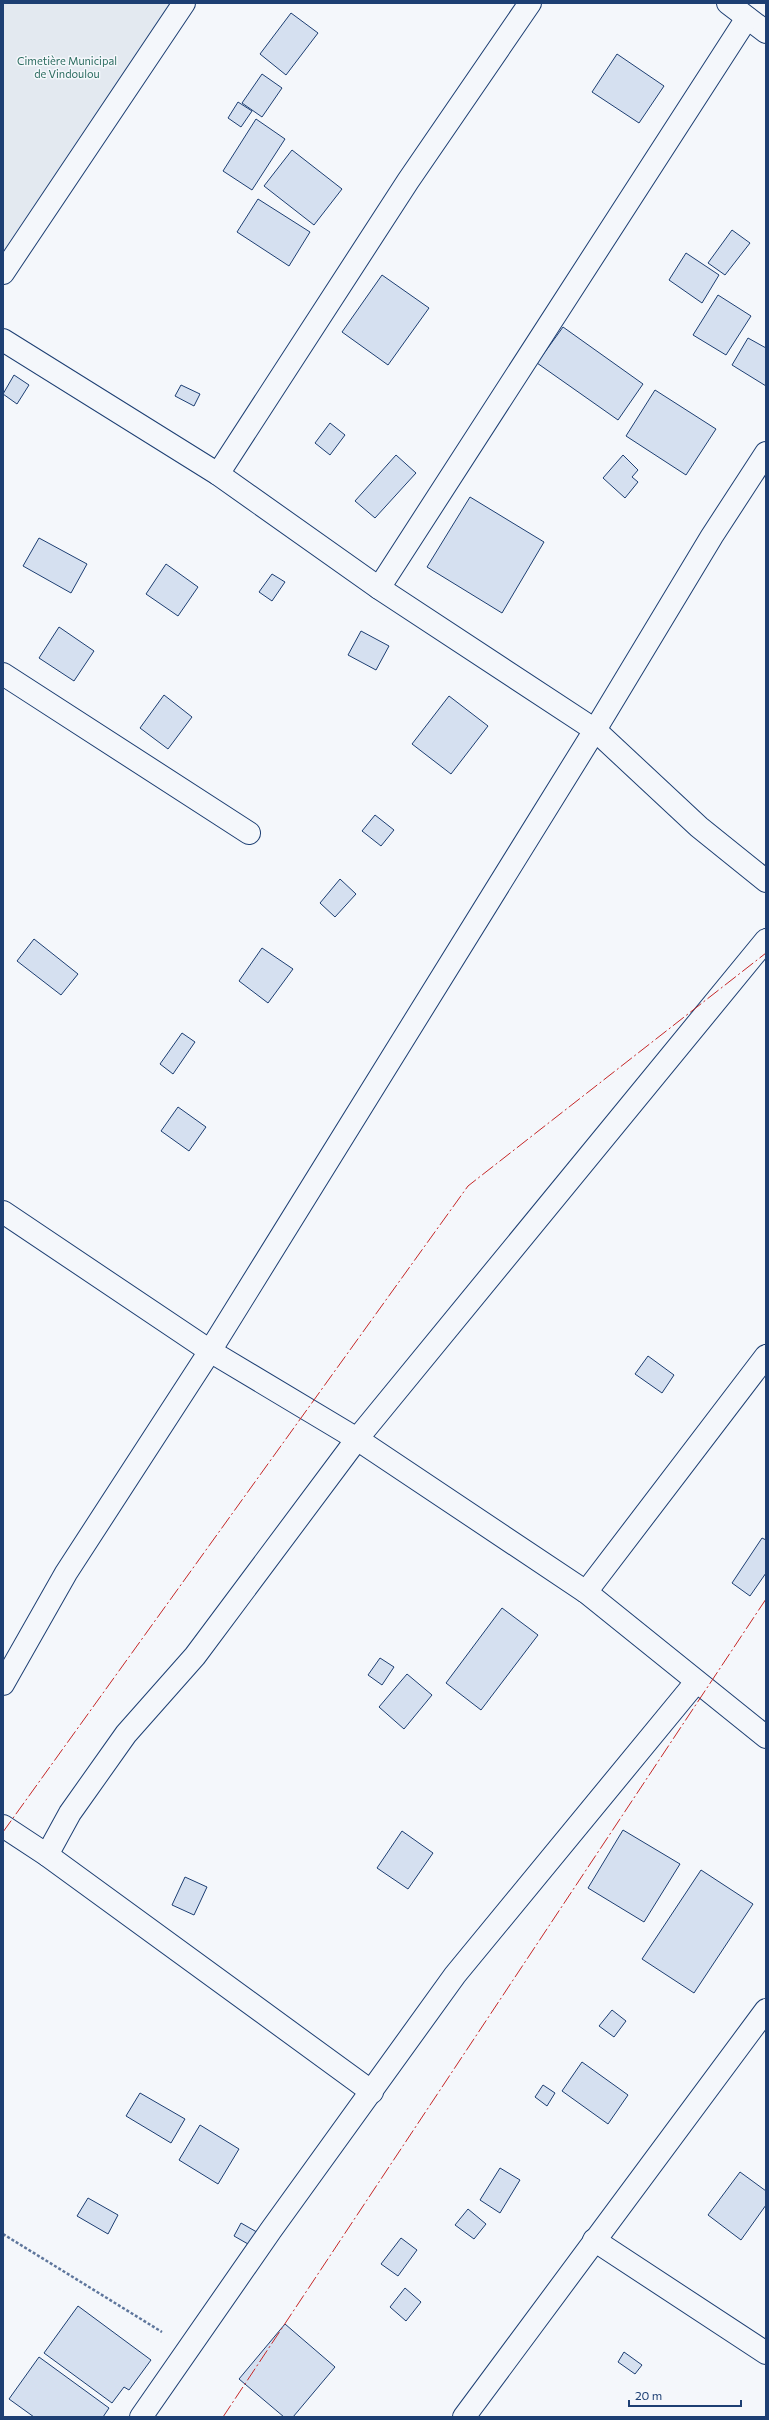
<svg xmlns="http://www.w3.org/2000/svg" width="769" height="2420" font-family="Commissioner,sans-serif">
<rect width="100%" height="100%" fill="#f4f7fb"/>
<!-- green -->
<path fill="#e3e9f0" stroke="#687fa3" d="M3 3H184L3 275Z"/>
<!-- building -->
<g fill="#d5e0f0" stroke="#1d3f73">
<path d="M291 13 318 33 286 75 260 54Z"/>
<path d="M617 54 664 86 639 123 592 92Z"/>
<path d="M262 74 282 88 262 117 242 103Z"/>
<path d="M238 102 252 111 241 127 228 118Z"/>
<path d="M256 119 285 139 252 190 223 171Z"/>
<path d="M292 150 342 189 314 225 264 186Z"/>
<path d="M258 199 310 232 289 266 237 232Z"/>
<path d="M732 230 750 243 725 275 708 263Z"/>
<path d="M686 253 719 275 702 303 669 280Z"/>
<path d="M382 275 429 308 388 365 342 332Z"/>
<path d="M718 295 751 316 726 355 693 335Z"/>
<path d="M563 327 643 384 618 420 537 363Z"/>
<path d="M748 338 766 348V386L732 365Z"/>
<path d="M14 375 29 385 17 404 3 394Z"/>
<path d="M181 385 200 394 194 406 175 396Z"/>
<path d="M655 390 716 429 686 475 626 436Z"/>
<path d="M330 423 345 435 330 455 315 443Z"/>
<path d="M396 455 416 473 375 518 355 501Z"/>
<path d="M623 455 638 470 632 477 638 482 625 498 603 478Z"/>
<path d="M470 497 544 542 502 613 427 567Z"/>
<path d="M39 538 87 564 71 593 23 566Z"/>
<path d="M166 564 198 587 178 616 146 594Z"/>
<path d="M272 574 285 582 272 601 259 592Z"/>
<path d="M59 627 94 651 74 681 39 658Z"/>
<path d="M361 631 389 646 376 670 348 655Z"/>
<path d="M164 695 192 717 168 749 140 728Z"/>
<path d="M449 696 488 726 451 774 412 744Z"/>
<path d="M375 815 394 830 381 846 362 831Z"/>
<path d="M340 879 356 894 335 917 320 903Z"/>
<path d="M34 939 78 974 61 995 17 961Z"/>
<path d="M262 948 293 969 268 1003 239 981Z"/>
<path d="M182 1033 195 1042 173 1074 160 1064Z"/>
<path d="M178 1107 206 1127 189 1151 161 1131Z"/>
<path d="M648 1356 674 1375 662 1393 635 1374Z"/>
<path d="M762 1538 766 1540V1573L750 1596 732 1583Z"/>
<path d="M502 1608 538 1635 481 1710 446 1683Z"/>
<path d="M380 1658 394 1667 382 1685 368 1675Z"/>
<path d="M407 1674 432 1695 404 1729 379 1707Z"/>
<path d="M623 1830 680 1864 644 1922 588 1888Z"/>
<path d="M402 1831 433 1853 408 1889 377 1868Z"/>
<path d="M701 1870 753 1904 694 1993 642 1959Z"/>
<path d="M185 1877 207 1887 194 1915 172 1905Z"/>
<path d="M612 2010 626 2021 614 2037 599 2026Z"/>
<path d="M582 2062 628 2095 608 2124 562 2091Z"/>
<path d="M543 2085 555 2093 547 2106 535 2097Z"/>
<path d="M140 2093 185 2119 171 2143 126 2116Z"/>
<path d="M200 2125 239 2149 218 2184 179 2160Z"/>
<path d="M500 2168 520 2180 500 2213 480 2200Z"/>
<path d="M740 2172 766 2191V2205L741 2240 708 2215Z"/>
<path d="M88 2198 118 2215 108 2234 77 2216Z"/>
<path d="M468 2209 486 2224 474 2239 455 2225Z"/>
<path d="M241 2223 262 2235 255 2248 234 2236Z"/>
<path d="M401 2238 417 2250 398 2276 381 2264Z"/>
<path d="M405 2288 421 2302 406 2321 390 2307Z"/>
<path d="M78 2306 151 2360 129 2390 124 2387 112 2403 44 2353Z"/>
<path d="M285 2324 335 2367 293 2417H284L239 2379Z"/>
<path d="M624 2352 642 2365 635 2374 618 2362Z"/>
<path d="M39 2357 109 2408 103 2417H34L9 2399Z"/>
</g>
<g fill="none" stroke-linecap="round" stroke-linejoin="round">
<defs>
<g id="minor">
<path d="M728 3 766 32"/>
<path d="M3 273 184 3"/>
<path d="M3 340 218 474 379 588 595 730 699 827 766 881"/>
<path d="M218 474 408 181 530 3"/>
<path d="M379 588 747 18"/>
<path d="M3 674 249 833"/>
<path d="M3 1212 210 1351 357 1439 586 1592 766 1737"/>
<path d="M586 1592 766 1356"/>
<path d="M3 1684 66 1573 210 1351 595 730 712 536 766 453"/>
<path d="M3 1826 47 1855 372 2092"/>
<path d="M47 1855 70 1813 126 1734 195 1656 357 1439 766 940"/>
<path d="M594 2240 766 2353"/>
<path d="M141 2417 271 2230 455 1975 696 1682"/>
<path d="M464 2417 766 2010"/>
</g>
</defs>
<!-- minor casing -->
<use href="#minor" stroke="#1d3f73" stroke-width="24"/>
<!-- path -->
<path stroke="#5e769c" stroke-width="2.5" stroke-dasharray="3 2" stroke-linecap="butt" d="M3 2234 162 2332"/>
<!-- minor -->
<use href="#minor" stroke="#f4f7fb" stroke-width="22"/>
<!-- power -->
<g stroke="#c62828" stroke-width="1" stroke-dasharray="14 3 2 3" stroke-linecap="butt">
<path d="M3 1832 468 1186 766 953"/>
<path d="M223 2417 766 1599"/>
</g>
</g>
<g text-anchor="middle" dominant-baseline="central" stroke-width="3" stroke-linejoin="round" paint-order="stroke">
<!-- park labels -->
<g font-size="11" fill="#2c6c60" stroke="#f4f7fb">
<text x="67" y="60">Cimetière Municipal<tspan x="67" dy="13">de Vindoulou</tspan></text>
</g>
</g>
<!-- border -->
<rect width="769" height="2420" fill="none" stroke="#1d3f73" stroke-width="8"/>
<!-- scale -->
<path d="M629 2400v6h112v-6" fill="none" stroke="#1d3f73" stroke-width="2"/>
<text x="635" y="2400" font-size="12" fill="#1d3f73" stroke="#f4f7fb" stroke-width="3" paint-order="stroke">20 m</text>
</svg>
